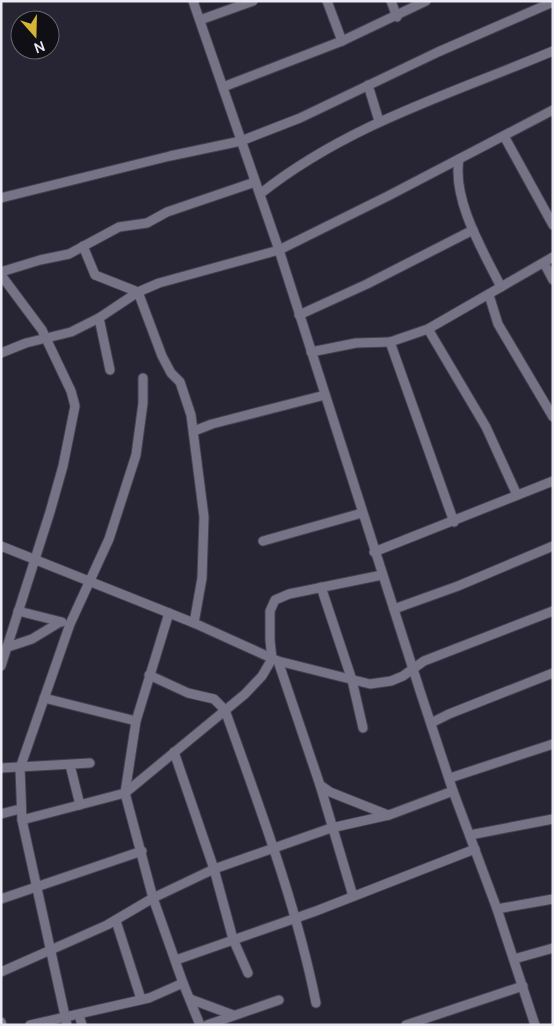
<svg xmlns="http://www.w3.org/2000/svg" width="554" height="1026" font-family="Manrope,sans-serif">
<rect width="100%" height="100%" fill="#272434"/>
<g fill="none" stroke-linecap="round" stroke-linejoin="round">
<defs>
<g id="street">
<path d="M193 1 279 250 421 694 453 791 497 909 535 1025"/>
<path d="M327 1 342 41"/>
<path d="M391 1 397 17"/>
<path d="M200 20 253 1"/>
<path d="M368 85 379 121"/>
<path d="M223 87 342 41 426 1"/>
<path d="M504 136 553 225"/>
<path d="M459 159C452 200 483 251 501 287"/>
<path d="M260 194C348 124 451 94 553 51"/>
<path d="M1 198 170 156 241 141 300 118 438 52 553 2"/>
<path d="M83 246 95 275 138 292"/>
<path d="M544 263 553 280"/>
<path d="M1 272 40 260 69 254 119 227 147 223 167 212 255 182"/>
<path d="M1 275 42 330 71 391 75 406 63 466 50 512 1 666"/>
<path d="M138 292 162 356 171 373 180 382 191 415 204 517 202 578 194 623"/>
<path d="M489 295 498 324 553 417"/>
<path d="M299 315 367 284 473 230"/>
<path d="M99 318 110 370"/>
<path d="M428 329 486 427 517 495"/>
<path d="M311 352 356 343 390 342"/>
<path d="M1 353 26 343 71 332 99 318 138 292 159 283 279 250 388 196 553 110"/>
<path d="M194 431 212 424 325 395"/>
<path d="M454 522 390 342 428 329 553 257"/>
<path d="M263 541 362 513"/>
<path d="M1 546 194 623 278 661 370 684 391 681 403 676 424 661 553 611"/>
<path d="M374 552 553 481"/>
<path d="M321 587 352 680 363 728"/>
<path d="M394 609 458 586 553 546"/>
<path d="M18 611 62 622"/>
<path d="M169 613 136 721 125 793 153 898 183 983 200 1025"/>
<path d="M8 647 32 639 60 622"/>
<path d="M278 661 320 785 330 792 388 815"/>
<path d="M149 675 188 693 214 699 225 710C259 806 296 903 316 1003"/>
<path d="M44 698 136 721"/>
<path d="M431 723 449 714 553 673"/>
<path d="M174 752 214 869 233 939 248 973"/>
<path d="M70 765 80 805"/>
<path d="M1 768 90 763"/>
<path d="M450 778 553 744"/>
<path d="M320 785 353 896"/>
<path d="M1 814 20 809"/>
<path d="M22 820 125 793 245 694 262 676 272 659 270 640V611L275 600 289 594 382 575"/>
<path d="M470 835 553 819"/>
<path d="M1 899 142 851"/>
<path d="M497 909 553 899"/>
<path d="M116 921 141 999"/>
<path d="M514 959 553 948"/>
<path d="M176 960 316 911 475 849"/>
<path d="M1 972 107 925 153 898 214 869 331 828 389 815 453 791"/>
<path d="M190 999 233 1015"/>
<path d="M79 1015 82 1025"/>
<path d="M1 1022 2 1025"/>
<path d="M30 1025 149 998 183 983"/>
<path d="M67 1025 22 820 20 768 70 624 109 539 136 455 143 403V378"/>
<path d="M207 1025 279 1000"/>
<path d="M406 1025 523 986"/>
</g>
</defs>
<!-- street casing -->
<use href="#street" stroke="#444250" stroke-width="11"/>
<!-- street -->
<use href="#street" stroke="#767386" stroke-width="9"/>
</g>
<!-- border -->
<rect width="554" height="1026" fill="none" stroke="#eae9f4" stroke-width="5"/>
<!-- north arrow -->
<g transform="translate(35 35) rotate(160)"><circle r="24" fill="#100f16" stroke="#67666f"/>
<path d="M0-4L9 19L0 12L-9 19Z" fill="#d6b534"/>
<text y="-8" font-size="14" font-weight="bold" text-anchor="middle" fill="#eae9f4">N</text>
</g>
</svg>
